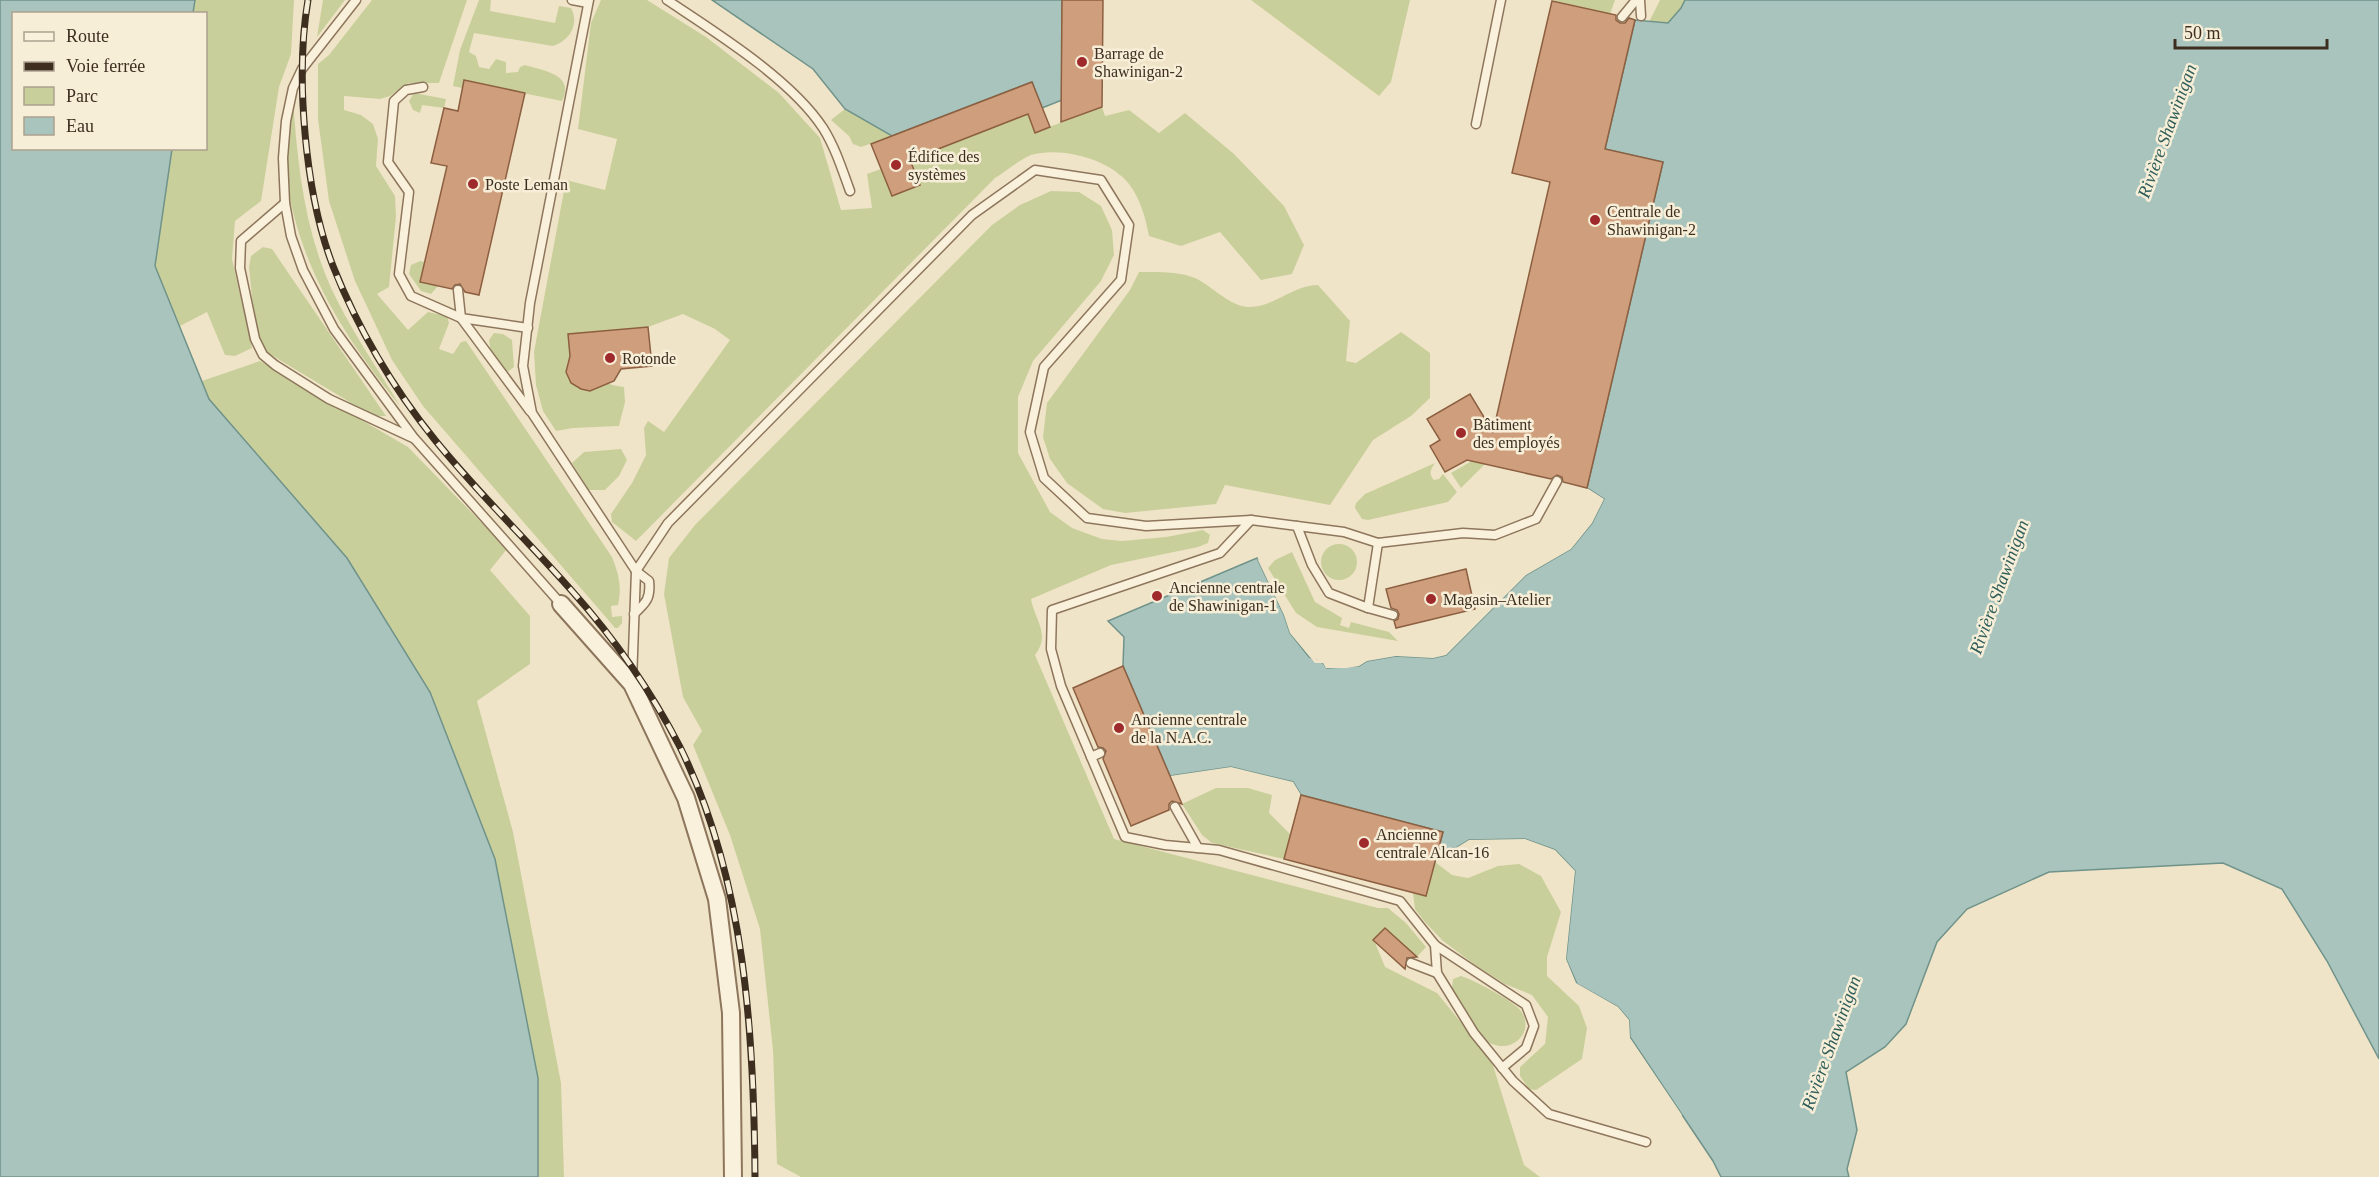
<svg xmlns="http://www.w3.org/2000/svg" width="2379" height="1177" font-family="'Times New Roman',serif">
<rect width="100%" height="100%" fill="#f0e4c8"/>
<!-- green -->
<g fill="#c9cf9b">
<path d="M195 0H294L291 54 279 87 261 201 235 221 232 259 252 348 235 356 225 355 207 312 180 326 155 266 172 149 206 148V14L193 13Z"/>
<path d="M323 0H345L317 37Z"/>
<path d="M372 0H467L439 83H409L390 96 380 99 344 96V110L361 115 373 124 378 139 376 166 395 196 396 216 389 287 377 294 408 330 428 312 447 316 449 323 439 349 453 354 461 342 466 341 612 557C619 575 622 587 618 605L611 606 612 617 622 616V623L618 628H615L604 615 423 406 392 360 355 281 329 201 318 119V64L329 55Z"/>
<path d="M479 0H491L490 11 555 23 559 6 571 8C580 25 569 41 553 46L474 33 469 52 476 56 479 67 489 69 496 59 506 62V73L518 72 520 67 525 65C544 71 575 74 562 101L464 81 462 88 453 86 460 50Z"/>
<path d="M601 0H647L706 37 779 93 820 138 841 210 872 208 867 174 881 169 893 196 920 185 910 160 1028 114 1036 132 1102 107 1105 116 1129 110 1159 133 1185 113 1234 154 1284 206 1304 245 1292 274 1261 280 1220 232 1181 246 1149 236C1145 217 1141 200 1129 184 1110 159 1061 146 1031 155 1019 160 1006 171 995 178L636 541 612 522 611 514 632 483 646 455 644 428 648 421 664 432 730 340 715 329 683 314 648 327 569 334C569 339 572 347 572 353 572 354 568 360 568 361 563 375 571 387 585 390 594 392 599 387 604 380L612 385 624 387 625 402 619 426 573 428 556 431 543 411 536 385 534 352 566 180 605 190 617 139 578 129 591 23Z"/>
<path d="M1251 0H1410L1391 82 1379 96Z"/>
<path d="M1552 0H1615L1610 14Z"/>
<path d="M1660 0H1685L1682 8 1668 23 1649 22Z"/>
<path d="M414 93 446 99 444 108 422 105 420 113 413 110 409 101Z"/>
<path d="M293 100C298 169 305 237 337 300 355 336 379 371 400 406 352 347 310 284 292 208 289 193 285 178 284 163 284 143 290 120 293 100Z"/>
<path d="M845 109 892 136 861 147 853 144 849 136 831 120Z"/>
<path d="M1051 191 1079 192 1101 206 1112 230 1114 255 1101 281 1033 361 1018 397V453L1050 512 1072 528 1102 539 1122 541 1166 537 1203 530 1210 535 1208 543 1198 547 1111 565 1031 599C1035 621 1051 634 1035 655L1114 839 1378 908H1388L1406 923 1426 947 1417 957 1385 928 1374 940 1385 967 1437 993 1491 1059 1524 1165 1540 1177H801L777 1164 773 1050 760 929 730 835 693 745 702 731 683 697 664 594 669 558 695 525 992 225 1020 205Z"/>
<path d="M263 247 272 249 386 416H373L268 353 256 337 249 267 251 256Z"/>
<path d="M420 261 425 262 438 286 431 294 421 291 409 274 411 265Z"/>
<path d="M1139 272C1157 272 1178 271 1195 278 1211 285 1229 306 1248 307 1273 308 1293 285 1318 285L1350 321 1346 361 1356 363 1401 332 1430 353V398L1411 416 1373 440 1330 505 1225 485 1216 504 1125 513 1103 509 1067 483 1050 459 1043 437 1047 403 1130 290Z"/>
<path d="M494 333 503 334 512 340 514 367 506 373 490 348 489 340Z"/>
<path d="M260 361 408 447 507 549 490 570 530 616V664L477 701 513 832 561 1083 564 1177H538V1078L495 859 430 692 209 399 202 381Z"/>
<path d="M1488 426 1494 428 1485 464 1461 488 1451 473 1477 458Z"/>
<path d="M621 449 627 460 619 476 605 490H589L572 463 584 452Z"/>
<path d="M1435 463C1431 469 1428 474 1434 480L1439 479 1443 474 1457 492 1448 502 1368 520 1362 519 1355 508 1356 503 1365 494Z"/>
<circle cx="1339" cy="562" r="18"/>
<path d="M1292 552 1315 602 1342 618 1340 625 1349 628 1351 622 1389 632 1398 641 1317 627 1296 613 1268 568 1275 560Z"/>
<path d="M1216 788H1248L1272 795 1269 813 1291 835 1284 859 1212 843 1202 835 1182 804Z"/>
<path d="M1435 862 1452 875 1468 878 1498 866 1519 864 1541 876 1561 912 1547 957V976L1579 1006 1587 1028 1582 1059 1536 1090 1529 1089 1520 1076V1067L1545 1044 1548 1017 1532 995 1505 984 1475 965 1442 940 1424 921 1415 909 1413 893 1426 896Z"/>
<path d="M1461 976C1474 980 1514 1001 1521 1011 1537 1035 1506 1058 1484 1039L1452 988 1453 979Z"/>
</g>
<!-- water -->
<g fill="#a9c4bc" stroke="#6f938a" stroke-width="1.5">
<path d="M0 0H195L193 13 14 14V148L172 149 155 266 209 399 347 558 430 692 495 859 538 1078V1177H0Z"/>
<path d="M712 0H1062V100L1042 108 1032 82 892 136 845 109 813 69Z"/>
<path d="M1685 0H2379V1059L2327 961 2282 889 2223 863 2049 872 1967 909 1937 942 1906 1024 1885 1047 1846 1072 1857 1130 1847 1169 1849 1177H1721L1713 1161 1630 1037 1629 1020 1618 1007 1577 984 1566 959 1575 871 1555 850 1525 839 1469 840 1456 848 1438 850 1443 832 1301 795 1293 782 1231 767 1170 776 1123 666 1124 637 1108 621 1257 558 1284 615 1290 633 1309 657 1323 663 1327 668 1359 666 1367 661 1396 656 1433 658 1446 655 1526 575 1571 549 1592 523 1604 499 1587 488 1663 162 1605 149 1635 20 1668 23 1681 8Z"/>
</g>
<!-- pier -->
<g fill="#f0e4c8">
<path d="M1587 488 1604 499 1592 523 1571 549 1526 575 1446 655 1433 658 1396 656 1367 661 1359 666 1347 668H1326L1323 663H1315L1290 633 1284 615 1257 558 1262 563 1287 613 1293 631 1317 660H1325L1328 665H1347L1358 663 1366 658 1396 653 1433 655 1444 652 1525 573 1569 547 1589 522 1600 500 1586 491Z"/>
<path d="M1231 767 1293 782 1301 795 1300 798 1291 785 1230 770 1171 779 1170 776Z"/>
<path d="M1525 839 1555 850 1575 871 1566 959 1576 983 1618 1007 1629 1020 1630 1038 1682 1115 1680 1117 1627 1039 1626 1021 1616 1010 1574 985 1563 959 1572 872 1553 853 1525 842 1470 843 1457 851 1437 853 1438 850 1456 848 1469 840Z"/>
</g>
<!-- building -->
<g fill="#cf9f7d" stroke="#8d5f41" stroke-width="1.5">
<path d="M1062 0H1103L1102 107 1061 122Z"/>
<path d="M1552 1 1616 15V20L1620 23H1625L1629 18 1635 20 1605 149 1663 162 1587 488 1563 482 1562 477 1557 475 1551 479 1467 460 1445 472 1430 446 1440 440 1427 419 1470 394 1493 432 1550 182 1512 173Z"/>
<path d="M464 80 525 93 479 295 465 292 460 284 455 285 452 289 420 282 447 166 431 163 444 108 458 111Z"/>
<path d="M1032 82 1050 127 1035 133 1028 114 910 160 920 185 892 196 871 144Z"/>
<path d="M648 327 652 366 621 369 614 381 590 391 581 389 571 383 566 372 570 356 568 334Z"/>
<path d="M1466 569 1475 609 1396 628 1394 621 1398 619 1399 614 1397 610 1391 608 1386 589Z"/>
<path d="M1123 666 1182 804 1172 801 1169 804V810L1131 826 1103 759 1106 751 1103 748 1098 747 1073 688Z"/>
<path d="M1301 795 1443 832 1426 896 1284 859Z"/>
<path d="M1385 928 1417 957 1407 958 1405 969 1373 940Z"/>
</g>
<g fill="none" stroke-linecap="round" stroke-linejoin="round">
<defs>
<g id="lane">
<path d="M356 0 302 69 293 88 286 121 283 158 285 203 291 236 303 270 334 329 414 438 561 604"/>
<path d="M572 0 588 3"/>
<path d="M589 0 530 303 523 366 532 413 636 571 649 581C651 598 646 603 634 614"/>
<path d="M667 0C715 32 791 79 823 128 835 147 842 169 850 191"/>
<path d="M1640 0 1641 16"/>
<path d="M1622 17 1636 0"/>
<path d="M423 87 406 90 394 101 388 162 409 192 399 274 411 296 461 318 528 328"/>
<path d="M1476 124 1501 0"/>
<path d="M285 203 241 241 240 268 255 339 263 355 275 365 329 399 413 438"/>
<path d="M458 290 461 318 530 411"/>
<path d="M1251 520 1220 553 1052 610 1051 649 1061 686 1125 837 1165 845 1219 850 1400 901 1435 945 1526 1005 1534 1026 1526 1048 1502 1068"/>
<path d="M1297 526 1312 565 1329 593 1368 608 1378 543"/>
<path d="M1368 608 1393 615"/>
<path d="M632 681 636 571 668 523 972 215 1035 170 1101 180 1129 225 1121 280 1044 367 1030 432 1044 478 1087 518 1146 526 1251 520 1344 532 1378 543 1463 533 1495 535 1536 519 1557 481"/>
<path d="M1091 757 1100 753"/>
<path d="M1175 807 1198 848"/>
<path d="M1435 945 1437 973 1474 1033 1513 1081 1549 1114 1646 1142"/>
<path d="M1411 963 1437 973"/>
</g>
<path id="street" d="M561 604 632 684 686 798 717 899 731 1013 733 1177"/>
</defs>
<!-- lane casing -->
<use href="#lane" stroke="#8d765c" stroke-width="11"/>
<!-- street casing -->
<use href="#street" stroke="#8d765c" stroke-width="20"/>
<!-- lane -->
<use href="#lane" stroke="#faf1dc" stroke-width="8"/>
<!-- street -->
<use href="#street" stroke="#faf1dc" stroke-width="16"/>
<defs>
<path id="rail" d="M308 0C295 76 305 194 333 266 358 329 393 388 435 440 478 493 527 540 572 591 614 638 651 691 680 747 745 879 754 1033 755 1177"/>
</defs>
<!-- rail casing -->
<use href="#rail" stroke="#3d2e20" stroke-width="7"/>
<!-- rail -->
<use href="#rail" stroke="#f7eed8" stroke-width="4.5" stroke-dasharray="14" stroke-linecap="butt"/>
</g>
<!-- markers -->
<g fill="#9e2a2b" stroke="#f7eed8" stroke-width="2">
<circle cx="1082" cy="62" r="6"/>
<circle cx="896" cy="165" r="6"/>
<circle cx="473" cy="184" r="6"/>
<circle cx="1595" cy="220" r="6"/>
<circle cx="610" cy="358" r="6"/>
<circle cx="1461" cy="433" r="6"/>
<circle cx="1157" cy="596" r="6"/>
<circle cx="1431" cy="599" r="6"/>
<circle cx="1119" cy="728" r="6"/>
<circle cx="1364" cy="843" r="6"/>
</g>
<g text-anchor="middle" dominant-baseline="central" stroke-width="5" stroke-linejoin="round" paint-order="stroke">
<!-- poi labels -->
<g font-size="16" fill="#3d2e20" stroke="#f7eed8" text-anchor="start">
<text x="1094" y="53">Barrage de<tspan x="1094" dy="18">Shawinigan-2</tspan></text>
<text x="908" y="156">Édifice des<tspan x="908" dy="18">systèmes</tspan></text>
<text x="485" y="184">Poste Leman</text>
<text x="1607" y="211">Centrale de<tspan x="1607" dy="18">Shawinigan-2</tspan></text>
<text x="622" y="358">Rotonde</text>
<text x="1473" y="424">Bâtiment<tspan x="1473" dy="18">des employés</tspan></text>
<text x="1169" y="587">Ancienne centrale<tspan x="1169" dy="18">de Shawinigan-1</tspan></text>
<text x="1443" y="599">Magasin–Atelier</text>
<text x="1131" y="719">Ancienne centrale<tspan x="1131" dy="18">de la N.A.C.</tspan></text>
<text x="1376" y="834">Ancienne<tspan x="1376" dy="18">centrale Alcan-16</tspan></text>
</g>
<!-- water labels -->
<g font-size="18" font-style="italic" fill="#2f5d5a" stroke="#f7eed8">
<text transform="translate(2167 131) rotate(-70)">Rivière Shawinigan</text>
<text transform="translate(1999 587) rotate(-70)">Rivière Shawinigan</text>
<text transform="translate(1831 1043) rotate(-70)">Rivière Shawinigan</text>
</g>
</g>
<!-- legend -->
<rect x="12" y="12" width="195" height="138" fill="#f7eed8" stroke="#ada18e" stroke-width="1.5"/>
<rect x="24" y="32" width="30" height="9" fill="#faf1dc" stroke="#ada18e" stroke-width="1.5"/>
<text x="66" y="42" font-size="18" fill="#3d2e20">Route</text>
<rect x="24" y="62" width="30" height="9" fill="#3d2e20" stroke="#ada18e" stroke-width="1.5"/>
<text x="66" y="72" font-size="18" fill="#3d2e20">Voie ferrée</text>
<rect x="24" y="87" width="30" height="18" fill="#c9cf9b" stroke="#ada18e" stroke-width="1.5"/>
<text x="66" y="102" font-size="18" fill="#3d2e20">Parc</text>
<rect x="24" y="117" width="30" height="18" fill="#a9c4bc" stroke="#ada18e" stroke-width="1.5"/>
<text x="66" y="132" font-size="18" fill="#3d2e20">Eau</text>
<!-- scale -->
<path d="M2175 39v9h152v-9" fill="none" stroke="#3d2e20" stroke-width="3"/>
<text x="2184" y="39" font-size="18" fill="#3d2e20" stroke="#f7eed8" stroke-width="4.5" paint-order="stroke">50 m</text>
</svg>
